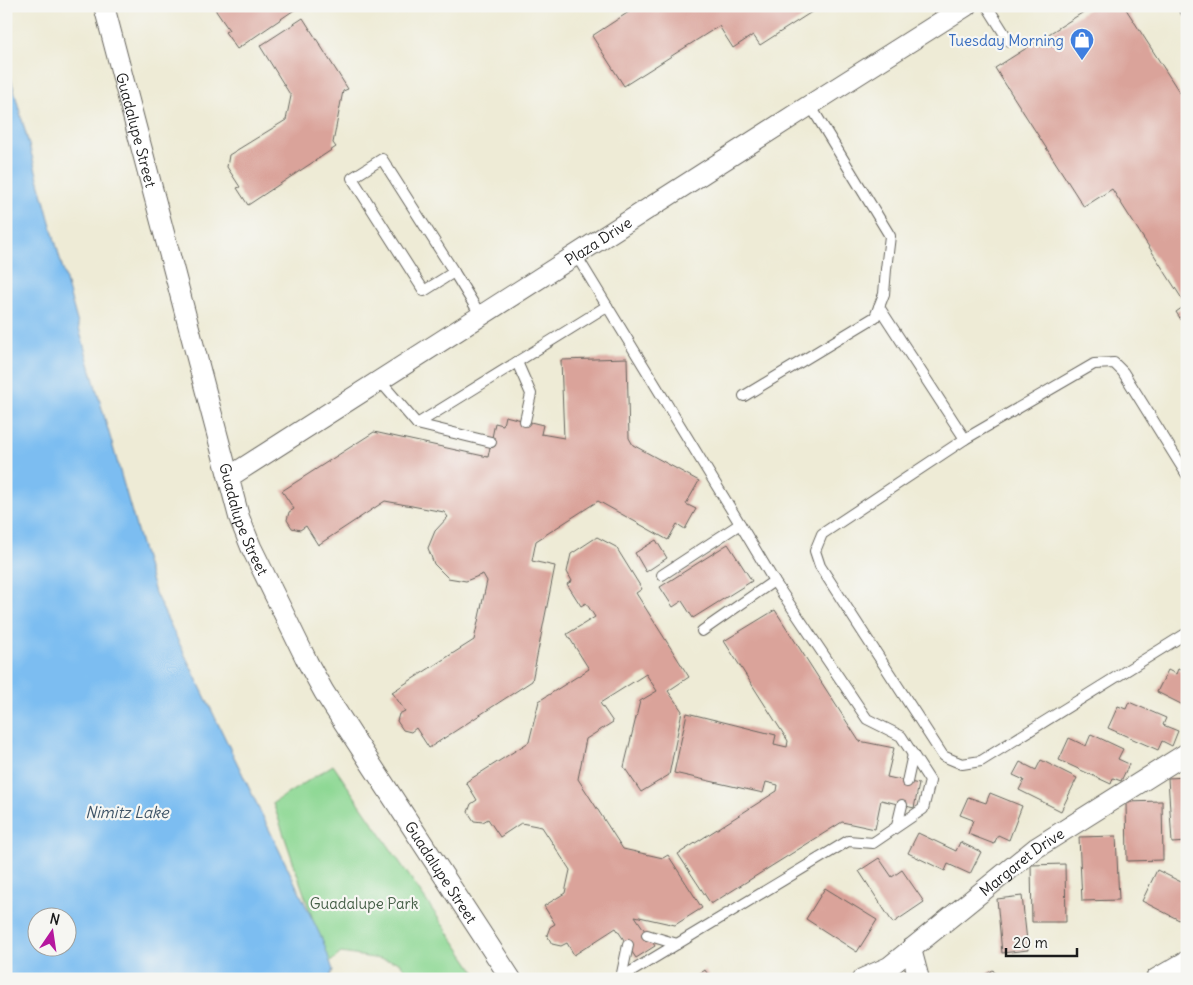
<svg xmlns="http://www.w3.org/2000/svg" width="1193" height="985" font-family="Delius,sans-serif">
<rect width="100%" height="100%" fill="#f6f6f2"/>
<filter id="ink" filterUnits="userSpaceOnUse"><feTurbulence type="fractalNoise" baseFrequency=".02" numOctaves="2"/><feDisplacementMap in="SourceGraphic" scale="10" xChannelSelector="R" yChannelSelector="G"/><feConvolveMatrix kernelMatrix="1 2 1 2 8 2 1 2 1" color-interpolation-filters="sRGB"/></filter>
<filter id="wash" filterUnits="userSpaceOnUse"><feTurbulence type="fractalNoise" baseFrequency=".0096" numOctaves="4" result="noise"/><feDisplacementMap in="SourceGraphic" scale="20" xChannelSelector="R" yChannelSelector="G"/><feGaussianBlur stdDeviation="1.12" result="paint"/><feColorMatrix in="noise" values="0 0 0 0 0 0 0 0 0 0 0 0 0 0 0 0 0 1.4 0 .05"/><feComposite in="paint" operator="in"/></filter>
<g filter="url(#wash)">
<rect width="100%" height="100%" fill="#eeebd6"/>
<!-- green -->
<path fill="#8ed894" stroke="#557a58" d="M333 765 480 979H407V972L399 962 341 953 328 964 273 803Z"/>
<!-- water -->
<path fill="#7cbdf1" stroke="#4c6c86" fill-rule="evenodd" d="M6 61 82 339 155 593 323 941 333 970 329 979H6ZM38 918H68V948H38Z"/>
<g id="blocks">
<!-- building -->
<g fill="#daa39a">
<path d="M216 6H300L237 49 225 32 229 30 216 11Z"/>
<path d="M638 6H821L760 45 753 35 733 48 719 26 624 86 592 36Z"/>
<path d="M1093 6H1124L1187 104V329L1176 312 1186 305 1112 189 1084 207 995 68Z"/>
<path d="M303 18 348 89 343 91 333 143 336 147 248 205 237 188 240 187 227 167 229 155 286 120 291 96 260 46Z"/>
<path d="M627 358 629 438 633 445 699 481 686 504 696 509 685 529 677 524 668 540 598 501 536 541 532 561 555 566 532 681 429 748 416 728 411 732 403 730 397 721 399 714 405 711 392 692 474 640 487 581 483 574 466 581 448 578 434 564 428 548 435 531 448 517 444 512 385 501 318 545 306 526 300 530 292 528 287 520 289 512 294 509 282 491 374 432 488 457 495 423 503 425 505 416 543 425 541 434 564 438 561 360Z"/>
<path d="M597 537 616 547 642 589 636 593 689 677 668 691 682 711 669 775 641 792 624 767 640 701 657 691 646 674 600 703 613 722 586 739 578 779 623 849 663 858 668 855 702 908 675 925 635 916 655 946 636 958 616 928 574 955 567 943 561 946 552 944 547 935 550 927 555 924 544 906 565 893 570 870 542 827 521 823 500 837 488 819 483 822 474 821 468 812 471 804 477 800 466 782 529 742 539 701 589 669 567 634 595 617 586 603 581 606 567 584 572 581 567 572 571 554Z"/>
<path d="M656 540 667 558 646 572 635 553Z"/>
<path d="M728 544 752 581 693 618 682 601 673 607 660 587Z"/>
<path d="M775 610 859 741 894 748 887 777 919 784 914 808 881 800 875 829 842 822 711 904 678 854 777 791 778 785 766 782 763 793 674 773 687 713 776 735 774 744 787 747 788 741 724 641Z"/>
<path d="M1178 669 1187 673V707L1157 692 1168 670 1176 674Z"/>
<path d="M1129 702 1166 718 1163 725 1178 731 1172 746 1162 741 1158 750 1108 728 1118 706 1126 709Z"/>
<path d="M1091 734 1123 749 1118 759 1129 764 1121 781 1113 778 1111 784 1059 760 1069 738 1086 746Z"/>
<path d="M1041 760 1077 778 1061 811 1019 790 1024 780 1013 775 1020 762 1036 770Z"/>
<path d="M1187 777V842L1172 843 1168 778Z"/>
<path d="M990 793 1022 806 1009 840 998 835 994 844 968 834 973 820 960 815 968 797 986 803Z"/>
<path d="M1162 801 1163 860 1127 861 1126 802Z"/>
<path d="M918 833 956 851 960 842 981 852 970 874 948 864 945 871 908 853Z"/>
<path d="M1116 836 1119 900 1082 901 1079 837Z"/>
<path d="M879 858 892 877 902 870 924 902 893 923 859 871Z"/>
<path d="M1065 864 1066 922H1032L1031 865Z"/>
<path d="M1157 870 1187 885V924L1142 901Z"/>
<path d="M825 888 877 920 857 952 806 919Z"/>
<path d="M1022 896 1028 950 1002 953 997 899Z"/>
<path d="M705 970 711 979H692Z"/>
<path d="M993 970 998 979H978Z"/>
</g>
</g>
</g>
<g filter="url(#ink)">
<use href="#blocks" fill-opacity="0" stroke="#66645d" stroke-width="1"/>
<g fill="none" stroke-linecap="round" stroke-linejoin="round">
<defs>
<g id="service">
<path d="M987 6 1009 41"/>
<path d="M1182 6 1187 13"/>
<path d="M382 159 454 272 424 291 352 178Z"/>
<path d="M576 255 740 524 774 581 867 719 901 736 930 781 923 809 873 843 848 841 619 979"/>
<path d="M454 272 481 316"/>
<path d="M879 307 965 439"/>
<path d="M517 362 531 394 525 421"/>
<path d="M380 381 417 424 607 306"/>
<path d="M744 396 875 317 884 294 886 269 890 236 810 105"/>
<path d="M417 424 491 442"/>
<path d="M1187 475 1123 372 1114 363 1094 364 965 439 822 534 815 551 820 566 943 756 962 764 981 761 1187 633"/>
<path d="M662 575 740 524"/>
<path d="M702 631 774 581"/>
<path d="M907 782 913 754"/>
<path d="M897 826 902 805"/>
<path d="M647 935 677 944"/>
<path d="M621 978 628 945"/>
</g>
<g id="minor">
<path id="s1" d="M104 6 239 517 251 547 308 663 324 692 511 979"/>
<path id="s2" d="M229 477 810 105 966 6"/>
<path d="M911 949 919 979"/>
<path id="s3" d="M862 979 889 967 1036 848 1187 753"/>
<path d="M1156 979 1187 961"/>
</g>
</defs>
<!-- service casing -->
<use href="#service" stroke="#66645d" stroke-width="12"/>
<!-- minor casing -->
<use href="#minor" stroke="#66645d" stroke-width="22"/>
<!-- service -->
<use href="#service" stroke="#fff" stroke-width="10"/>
<!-- minor -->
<use href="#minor" stroke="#fff" stroke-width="20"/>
</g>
</g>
<!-- icons -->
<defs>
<symbol id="shop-pin" viewBox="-11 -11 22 30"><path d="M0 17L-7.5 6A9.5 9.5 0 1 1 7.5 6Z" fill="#3f7fe0" stroke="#f6f6f2"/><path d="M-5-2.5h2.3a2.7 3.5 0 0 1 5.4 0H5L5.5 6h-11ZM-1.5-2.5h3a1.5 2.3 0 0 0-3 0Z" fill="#fff"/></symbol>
</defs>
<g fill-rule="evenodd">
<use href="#shop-pin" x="1068" y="26" width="28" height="38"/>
</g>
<g text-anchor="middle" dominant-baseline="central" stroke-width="4.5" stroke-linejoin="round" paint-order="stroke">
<!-- shop labels -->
<g font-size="15" fill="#366cbe" stroke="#f6f6f2" text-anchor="end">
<text x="1064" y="40">Tuesday Morning</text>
</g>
<!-- street labels -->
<g font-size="15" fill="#1c1c1c" stroke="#f6f6f2">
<text stroke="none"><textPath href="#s1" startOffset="128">Guadalupe Street</textPath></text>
<text stroke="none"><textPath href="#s2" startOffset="438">Plaza Drive</textPath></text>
<text stroke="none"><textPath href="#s1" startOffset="532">Guadalupe Street</textPath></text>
<text stroke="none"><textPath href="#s3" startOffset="199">Margaret Drive</textPath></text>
<text stroke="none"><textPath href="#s1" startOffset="938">Guadalupe Street</textPath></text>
</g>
<!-- park labels -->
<g font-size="15" fill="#445e46" stroke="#f6f6f2">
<text x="364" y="903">Guadalupe Park</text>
</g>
<!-- water labels -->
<g font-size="16" font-style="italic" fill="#3e5467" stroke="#f6f6f2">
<text x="127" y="812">Nimitz Lake</text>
</g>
</g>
<!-- margin -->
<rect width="1193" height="985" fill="none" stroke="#f6f6f2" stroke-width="25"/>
<!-- north arrow -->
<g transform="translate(52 932) rotate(13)"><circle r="24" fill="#f6f6f2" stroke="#9f9f9c"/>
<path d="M0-4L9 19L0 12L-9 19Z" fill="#b5179e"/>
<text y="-8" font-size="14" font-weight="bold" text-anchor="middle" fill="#1c1c1c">N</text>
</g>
<!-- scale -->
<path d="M1006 948v8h71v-8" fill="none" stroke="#1c1c1c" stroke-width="2.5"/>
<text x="1013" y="948" font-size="15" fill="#1c1c1c" stroke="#f6f6f2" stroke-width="4" paint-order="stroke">20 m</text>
</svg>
